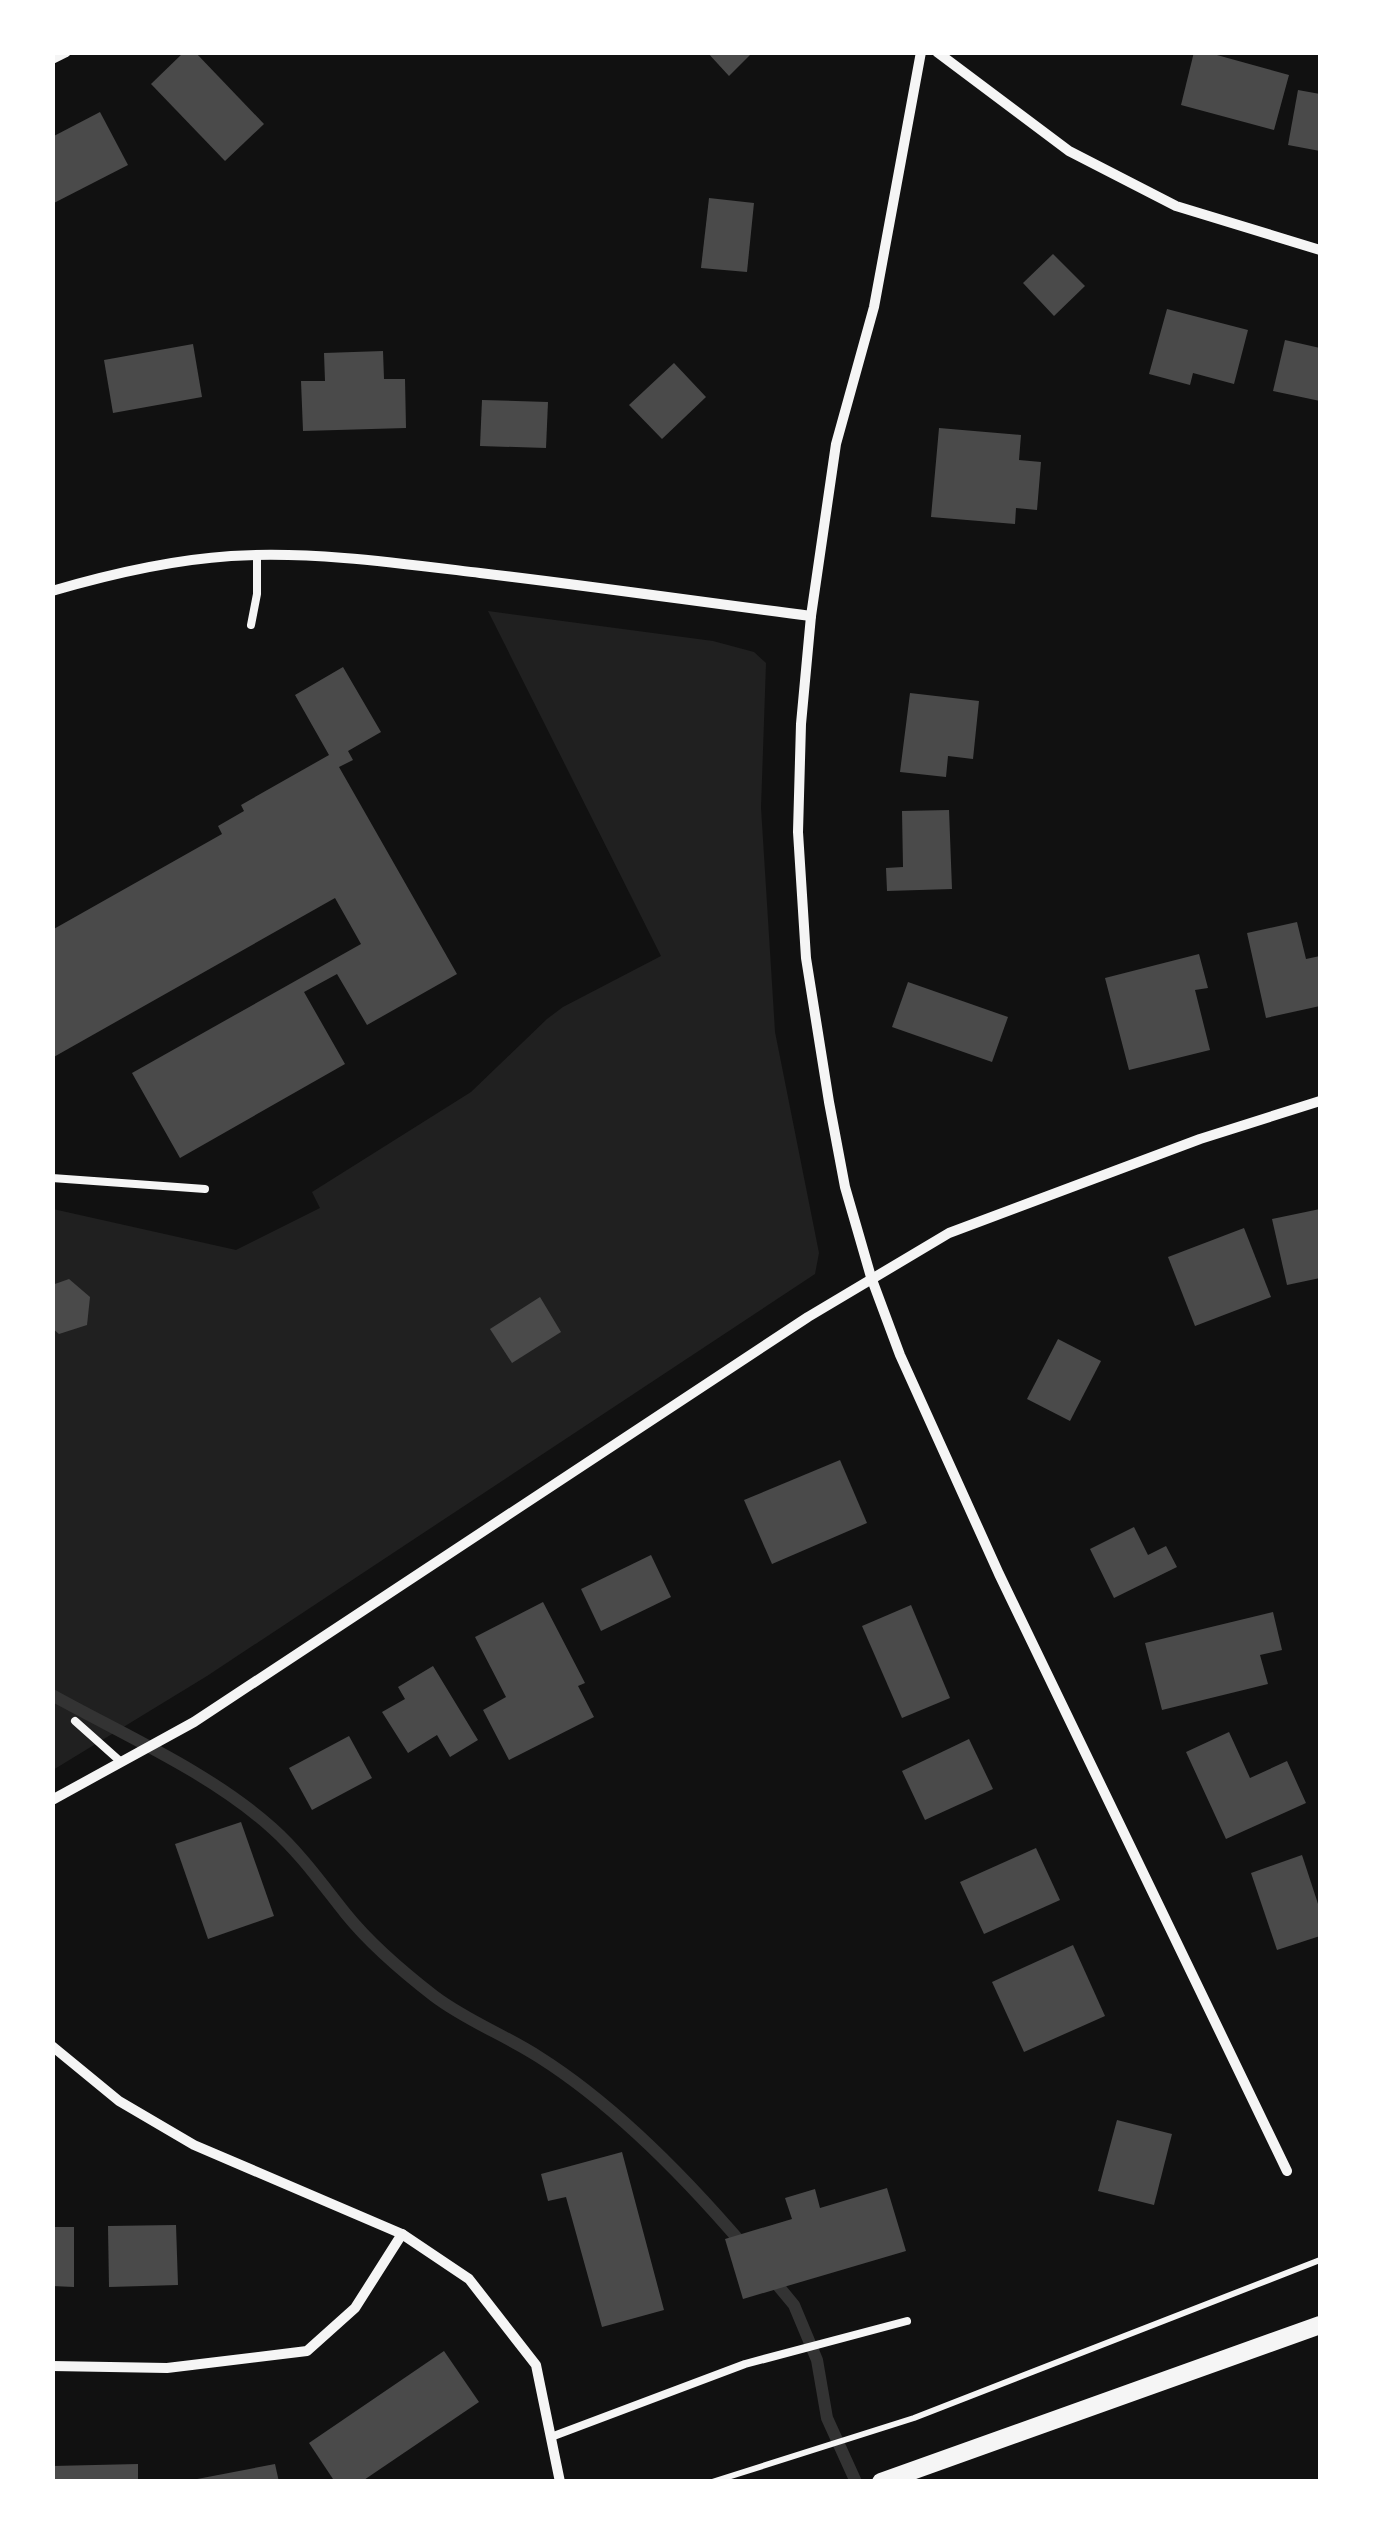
<svg xmlns="http://www.w3.org/2000/svg" width="1373" height="2534" font-family="Ubuntu,sans-serif">
<rect width="100%" height="100%" fill="#111"/>
<!-- green -->
<path fill="#202020" d="M488 611 713 641 754 652 766 663 761 808 775 1032 819 1253 815 1274 207 1676 53 1770V1209L236 1250 320 1208 312 1192 471 1092 547 1019 563 1007 661 956Z"/>
<g fill="none" stroke-linecap="round" stroke-linejoin="round">
<!-- stream -->
<g stroke="#333" stroke-width="12">
<path d="M52 1695C124 1735 211 1773 272 1828 301 1854 322 1884 346 1914 371 1945 403 1972 434 1996 467 2021 505 2035 539 2057 615 2105 685 2177 744 2246"/>
<path d="M770 2276 794 2305 817 2360 827 2418 856 2482"/>
</g>
</g>
<!-- building -->
<g fill="#4a4a4a">
<path d="M184 52H195L264 124 225 161 151 84Z"/>
<path d="M707 52H753L729 76Z"/>
<path d="M1194 52H1206L1289 75 1274 130 1181 105Z"/>
<path d="M1298 90 1320 94V151L1288 145Z"/>
<path d="M100 112 128 165 52 204V137Z"/>
<path d="M709 198 754 203 747 272 701 268Z"/>
<path d="M1053 254 1085 286 1054 316 1023 283Z"/>
<path d="M1167 309 1248 330 1234 384 1193 373 1190 385 1149 374Z"/>
<path d="M1285 340 1320 348V401L1273 391Z"/>
<path d="M193 344 202 397 113 413 104 360Z"/>
<path d="M383 351 384 379H405L406 428 303 431 301 381H325L324 353Z"/>
<path d="M674 363 706 397 662 439 629 405Z"/>
<path d="M482 400 548 402 546 448 480 446Z"/>
<path d="M939 428 1021 435 1019 460 1041 462 1037 510 1016 508 1015 524 931 517Z"/>
<path d="M343 667 381 732 348 751 353 760 339 767 457 974 367 1025 337 974 304 992 345 1064 180 1158 132 1073 361 944 335 898 52 1058V930L222 834 218 826 244 811 241 805 329 755 295 695Z"/>
<path d="M910 693 979 701 973 759 948 756 946 777 900 772Z"/>
<path d="M949 810 952 889 887 891 886 868 903 867 902 811Z"/>
<path d="M1297 922 1306 959 1320 956V1006L1266 1018 1247 933Z"/>
<path d="M1199 954 1208 988 1195 990 1210 1050 1129 1070 1105 978Z"/>
<path d="M908 982 1008 1017 992 1062 892 1027Z"/>
<path d="M1320 1209V1278L1287 1285 1272 1219Z"/>
<path d="M1244 1228 1271 1297 1195 1326 1168 1257Z"/>
<path d="M69 1279 90 1297 87 1325 59 1334 52 1328V1285Z"/>
<path d="M540 1297 561 1332 512 1363 490 1329Z"/>
<path d="M1058 1339 1101 1361 1070 1421 1027 1399Z"/>
<path d="M840 1460 867 1523 772 1564 744 1500Z"/>
<path d="M1134 1527 1148 1555 1166 1546 1177 1567 1114 1598 1090 1549Z"/>
<path d="M651 1555 671 1597 601 1631 581 1589Z"/>
<path d="M543 1602 585 1683 578 1686 594 1717 509 1760 483 1710 506 1697 475 1637Z"/>
<path d="M911 1605 950 1698 902 1718 862 1626Z"/>
<path d="M1273 1612 1282 1650 1260 1655 1268 1684 1162 1710 1145 1643Z"/>
<path d="M433 1666 478 1740 450 1757 437 1735 408 1753 382 1712 405 1699 398 1687Z"/>
<path d="M1229 1732 1250 1778 1287 1761 1306 1803 1226 1839 1186 1752Z"/>
<path d="M349 1736 372 1778 312 1810 289 1768Z"/>
<path d="M969 1739 993 1789 925 1820 902 1771Z"/>
<path d="M241 1822 274 1916 208 1939 175 1844Z"/>
<path d="M1036 1848 1060 1900 984 1934 960 1882Z"/>
<path d="M1302 1855 1320 1910V1936L1277 1950 1251 1873Z"/>
<path d="M1073 1945 1105 2016 1024 2052 992 1982Z"/>
<path d="M1117 2120 1172 2134 1154 2205 1098 2191Z"/>
<path d="M622 2152 664 2310 602 2327 566 2197 548 2201 541 2174Z"/>
<path d="M887 2188 906 2251 743 2299 725 2239 792 2219 785 2198 815 2189 820 2208Z"/>
<path d="M176 2225 178 2285 109 2287 108 2226Z"/>
<path d="M52 2227H74V2287L52 2286Z"/>
<path d="M444 2351 479 2402 361 2482H335L309 2443Z"/>
<path d="M138 2464V2482H52V2466Z"/>
<path d="M275 2464 279 2482H192V2480Z"/>
</g>
<g fill="none" stroke-linecap="round" stroke-linejoin="round">
<!-- path -->
<path stroke="#f5f5f5" stroke-width="6" d="M712 2482 914 2418 1320 2260"/>
<!-- service -->
<g stroke="#f5f5f5" stroke-width="8">
<path d="M251 625 257 594V556"/>
<path d="M52 1178 205 1189"/>
<path d="M75 1721 121 1762"/>
<path d="M551 2437 745 2364 907 2321"/>
</g>
<!-- minor -->
<g stroke="#f5f5f5" stroke-width="10">
<path d="M921 52 874 307 836 444 811 616 801 724 798 832 806 958 829 1102 845 1187 871 1277 900 1355 999 1574 1287 2171"/>
<path d="M937 52 1069 151 1176 206 1320 250"/>
<path d="M52 59 66 52"/>
<path d="M52 591C110 574 170 560 231 556 314 551 398 563 480 573 591 586 701 602 811 616"/>
<path d="M52 1800 194 1722 808 1317 949 1233 1200 1139 1320 1101"/>
<path d="M52 2046 119 2101 194 2145 402 2234 469 2279 536 2365 560 2482"/>
<path d="M52 2366 167 2368 307 2351 355 2308 402 2234"/>
</g>
<!-- tertiary -->
<path stroke="#f5f5f5" stroke-width="18" d="M881 2482 1320 2325"/>
</g>
<!-- border -->
<rect width="1373" height="2534" fill="none" stroke="#ffffff" stroke-width="110"/>
</svg>
